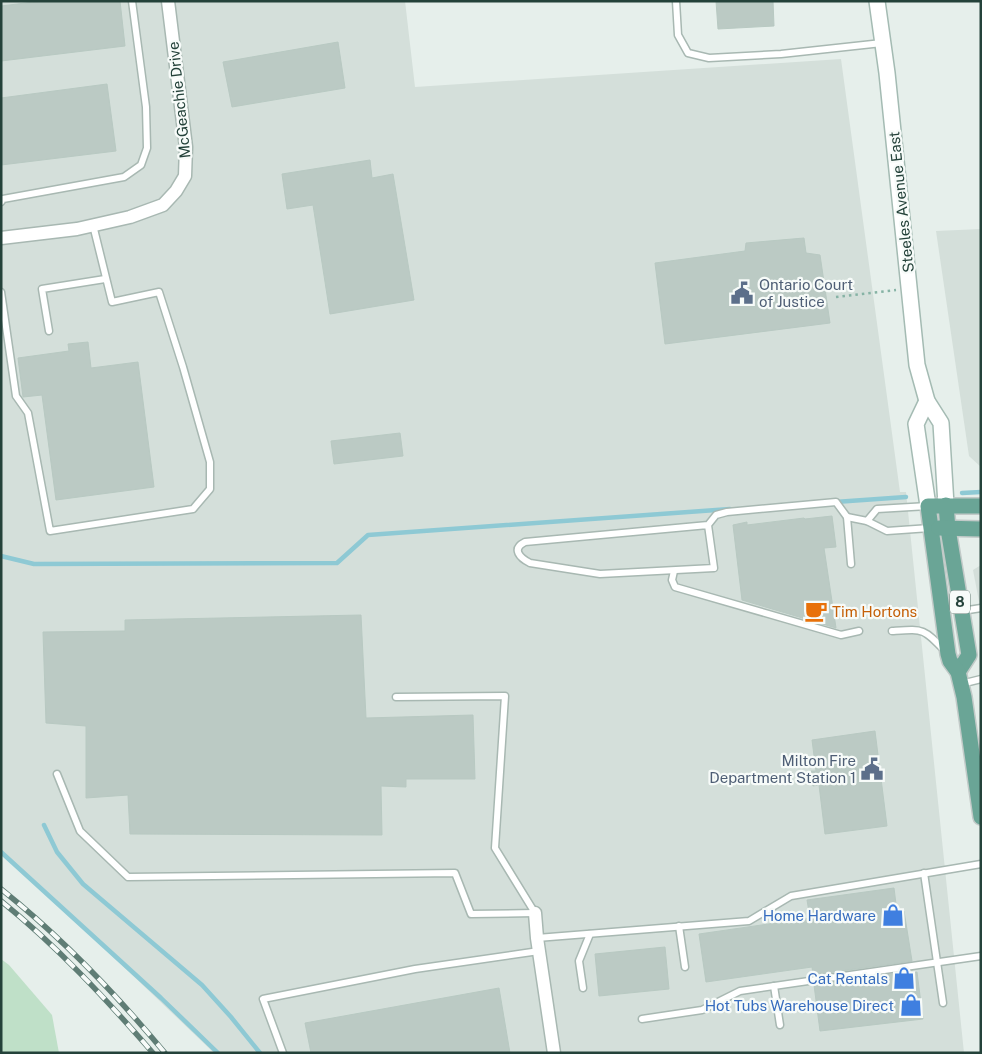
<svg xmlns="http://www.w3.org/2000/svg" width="982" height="1054" font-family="'Public Sans',sans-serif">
<rect width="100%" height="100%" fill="#e6efeb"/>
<!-- built -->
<g fill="#d4dfda">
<path d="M1 1H405L415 87 841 59 900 492H906L964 1053H214L15 863 1 852Z"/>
<path d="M981 229V467L969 456 936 231Z"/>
<path d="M981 565V612L973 570Z"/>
</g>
<!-- green -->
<path fill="#bfe0c8" d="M1 959 9 965 52 1015 59 1053H1Z"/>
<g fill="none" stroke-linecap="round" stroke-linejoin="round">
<!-- stream -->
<g stroke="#8ec9d4" stroke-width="4.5">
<path d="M962 493 981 492"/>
<path d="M835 502 906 497"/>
<path d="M1 556 34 564 337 563 368 535 730 509"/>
<path d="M44 825 57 852 83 884 202 985 231 1017 260 1053"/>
<path d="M1 852 161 998 218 1053"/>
</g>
</g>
<!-- building -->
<g fill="#bbcac4" stroke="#b8c9c2">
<path d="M42 1H120L125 46 1 61V6Z"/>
<path d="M716 1H773L774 26 718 29Z"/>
<path d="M338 42 345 88 232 107 223 62Z"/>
<path d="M107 84 116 151 1 165V98Z"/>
<path d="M370 160 372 178 393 174 414 300 330 314 313 205 287 209 282 174Z"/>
<path d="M804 238 806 253 820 255 830 323 665 344 655 263 745 251 746 243Z"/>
<path d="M88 342 91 368 138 362 154 487 56 500 42 395 23 397 18 358 69 351 68 344Z"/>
<path d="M400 433 403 456 334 464 331 441Z"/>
<path d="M832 516 836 547 824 548 836 628 742 600 733 525 747 522V525L804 518 805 519Z"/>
<path d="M361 615 366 718 473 715 475 779H406V787L381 786 382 835 130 834 128 795 86 798V726L46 723 43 632 125 631V620Z"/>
<path d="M875 731 887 826 825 834 819 785 813 786 811 771H816L812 740Z"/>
<path d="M894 888 897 912 904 911 912 961 813 975 812 967 706 982 699 934 810 918 807 900Z"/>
<path d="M665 947 669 989 599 996 595 954Z"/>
<path d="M913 971V973L917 972 923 1019 820 1031 814 985Z"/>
<path d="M499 988 510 1053H311L305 1023Z"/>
</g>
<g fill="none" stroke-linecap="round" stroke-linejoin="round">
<defs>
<g id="lane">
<path d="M676 1 678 35 688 53 709 58 781 54 882 43"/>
<path d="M1 202 3 199 124 177 141 165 147 148 146 107 132 1"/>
<path d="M1 292 16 396 28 413 50 531 193 509 210 489V462L183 367 159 292 112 302 93 225"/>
<path d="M49 331 42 289 105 279"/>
<path d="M847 517 867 521 887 531 930 528"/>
<path d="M867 521 877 509 928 506"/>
<path d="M708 525 525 542C511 549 520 558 530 563L600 574 714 568 708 525 716 515 727 512 836 502 847 517 851 564"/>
<path d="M674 571 672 580 675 587 841 635 859 631"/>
<path d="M962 611 981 608"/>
<path d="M892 631C924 629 923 628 945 651"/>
<path d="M961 684 981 679"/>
<path d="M396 697 505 696 495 848 535 913"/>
<path d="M57 774 80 831 128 877 455 873 471 914 535 913"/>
<path d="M924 873 943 1003"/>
<path d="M679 926 685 967"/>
<path d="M537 938 749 921 791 896 981 864"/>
<path d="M774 986 780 1025"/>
<path d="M583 988 579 961 590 934"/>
<path d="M642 1019 702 1010 740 991 981 956"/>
<path d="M283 1053 263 999 415 969 539 951"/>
</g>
<g id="street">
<path d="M1 238 77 229 130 217 163 205 176 191 185 176 186 147 168 1"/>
<path d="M535 913 537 938 554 1053"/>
</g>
<g id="secondary">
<path d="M877 1 887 73 917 365 927 401 941 423 946 505"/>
<path d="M927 401 916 424 928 506"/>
</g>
<g id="primary">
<path d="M946 505 948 529 969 655 958 672"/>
<path d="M981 506H928L948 654 950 661 958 672 964 697 981 817"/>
<path d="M939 528 981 529"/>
</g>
</defs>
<!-- lane casing -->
<use href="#lane" stroke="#a8b8b2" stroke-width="9"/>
<!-- street casing -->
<use href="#street" stroke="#a8b8b2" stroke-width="15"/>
<!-- secondary casing -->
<use href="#secondary" stroke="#a4bbb3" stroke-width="18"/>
<!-- primary casing -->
<use href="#primary" stroke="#c2cac8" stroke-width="18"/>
<!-- path -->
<path stroke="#86b3a5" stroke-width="2.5" stroke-dasharray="2.5 4" stroke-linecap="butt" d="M836 297 896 290"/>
<!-- lane -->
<use href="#lane" stroke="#fff" stroke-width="6"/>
<!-- street -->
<use href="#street" stroke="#fff" stroke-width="12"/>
<!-- secondary -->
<use href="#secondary" stroke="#fff" stroke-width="15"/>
<!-- primary -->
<use href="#primary" stroke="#6aa596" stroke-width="15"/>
<defs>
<g id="rail">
<path d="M1 889C61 937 116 994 165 1053"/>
<path d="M1 901C57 946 106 999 153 1053"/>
</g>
</defs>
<!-- rail casing -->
<use href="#rail" stroke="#5f7d75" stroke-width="5.5"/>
<!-- rail -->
<use href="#rail" stroke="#f7fbf9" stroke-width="4" stroke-dasharray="11" stroke-linecap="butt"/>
</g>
<!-- icons -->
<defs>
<symbol id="civic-bare" viewBox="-9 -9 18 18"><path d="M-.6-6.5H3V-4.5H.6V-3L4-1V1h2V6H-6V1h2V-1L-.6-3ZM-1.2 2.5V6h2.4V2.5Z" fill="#5c6f8a" stroke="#f7fbf9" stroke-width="2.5" paint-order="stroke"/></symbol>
<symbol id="cafe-bare" viewBox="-9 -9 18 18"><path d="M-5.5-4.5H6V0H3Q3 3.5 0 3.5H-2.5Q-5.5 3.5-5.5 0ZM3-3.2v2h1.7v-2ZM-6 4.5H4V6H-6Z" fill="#e8710a" stroke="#f7fbf9" stroke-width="2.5" paint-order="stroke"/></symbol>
<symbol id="shop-bare" viewBox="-9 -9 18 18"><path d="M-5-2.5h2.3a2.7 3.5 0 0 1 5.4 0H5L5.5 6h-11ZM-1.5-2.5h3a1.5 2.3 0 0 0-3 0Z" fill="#3f7fe0" stroke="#f7fbf9" stroke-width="2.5" paint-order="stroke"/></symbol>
</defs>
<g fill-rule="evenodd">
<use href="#civic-bare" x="726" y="277" width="32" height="32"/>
<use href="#cafe-bare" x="800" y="595" width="32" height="32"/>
<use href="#civic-bare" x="856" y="753" width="32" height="32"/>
<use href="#shop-bare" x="877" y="899" width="32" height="32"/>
<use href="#shop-bare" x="888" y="962" width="32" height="32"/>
<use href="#shop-bare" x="895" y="989" width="32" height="32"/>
</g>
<g text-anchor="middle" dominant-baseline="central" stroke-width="4.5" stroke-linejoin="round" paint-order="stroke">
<!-- shield labels -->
<rect fill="#f7fbf9" stroke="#637a73" stroke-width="1" x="950" y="590.5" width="20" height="23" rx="4"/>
<g font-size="14" font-weight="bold" fill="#24423a">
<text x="960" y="602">8</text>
</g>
<!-- street labels -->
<g font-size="15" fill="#24423a" stroke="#f7fbf9">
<text transform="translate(179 100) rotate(-96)">McGeachie Drive</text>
<text transform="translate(901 202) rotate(-96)">Steeles Avenue East</text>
</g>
<!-- service labels -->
<g font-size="15" fill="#4e5e75" stroke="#f7fbf9" text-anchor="start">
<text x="759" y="284">Ontario Court<tspan x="759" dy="17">of Justice</tspan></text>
<text x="856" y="760" text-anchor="end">Milton Fire<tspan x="856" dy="17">Department Station 1</tspan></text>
</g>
<!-- food labels -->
<g font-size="15" fill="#c56008" stroke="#f7fbf9" text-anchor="start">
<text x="832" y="611">Tim Hortons</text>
</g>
<!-- shop labels -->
<g font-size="15" fill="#366cbe" stroke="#f7fbf9" text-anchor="end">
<text x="876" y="915">Home Hardware</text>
<text x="888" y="978">Cat Rentals</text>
<text x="894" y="1005">Hot Tubs Warehouse Direct</text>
</g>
</g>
<!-- border -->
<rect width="982" height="1054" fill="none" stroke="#24423a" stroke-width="5"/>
</svg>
